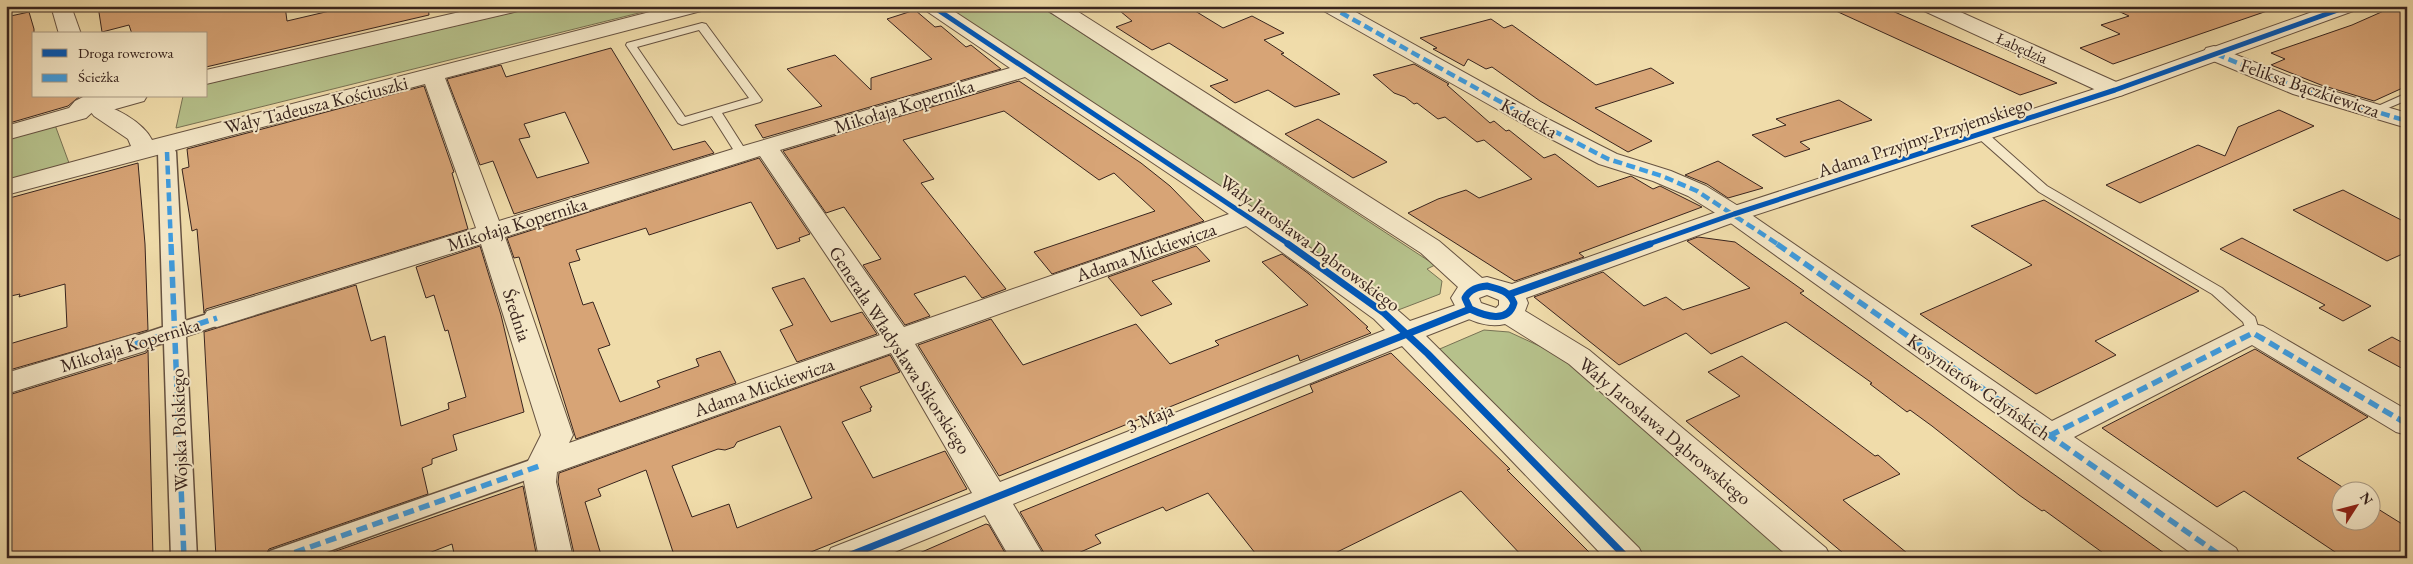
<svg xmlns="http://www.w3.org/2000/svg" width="2413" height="564" font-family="'EB Garamond',serif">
<rect width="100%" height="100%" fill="#f0dcaa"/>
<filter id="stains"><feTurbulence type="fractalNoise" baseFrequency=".004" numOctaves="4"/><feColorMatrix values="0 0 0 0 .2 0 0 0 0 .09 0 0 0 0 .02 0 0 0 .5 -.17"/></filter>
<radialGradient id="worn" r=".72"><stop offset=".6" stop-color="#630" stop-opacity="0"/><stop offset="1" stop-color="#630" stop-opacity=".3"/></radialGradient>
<!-- green -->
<g fill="#b6c18b" stroke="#777254">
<path d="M540 6H667L176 128 183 96H206V84Z"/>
<path d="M943 6H1038L1057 17 1435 265 1427 269 1442 281 1440 294 1393 312Z"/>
<path d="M55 125 69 163 6 181V138Z"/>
<path d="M1484 330 1509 332 1559 355 1792 558H1642L1435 351Z"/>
</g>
<!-- building -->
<g fill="#d7a476" stroke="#38241e" fill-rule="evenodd">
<path d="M98 6H285L287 21 351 6H428L429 15 206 67V34H132L129 25 102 32Z"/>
<path d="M1114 6H1187L1223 28 1252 16 1284 33 1264 40 1284 53 1281 54 1340 94 1295 107 1268 90 1235 103 1210 86 1228 80 1169 43 1152 50 1116 27 1132 21Z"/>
<path d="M1825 6H1881L2057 83 2020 95Z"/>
<path d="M2107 6H2269L2270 10 2113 64 2080 48 2120 34 2101 25 2129 16Z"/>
<path d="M2395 6H2407V86L2374 101 2321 85 2271 65 2285 59 2271 53 2352 25Z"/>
<path d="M915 10 935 27 941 26 966 47 971 45 1001 69 763 138 755 125 822 106 787 69 835 55 871 90V78L932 59 887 19Z"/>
<path d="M29 12 34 29V96H80L68 106 6 124V17Z"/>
<path d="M1491 19 1504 28 1512 25 1596 85 1651 68 1674 83 1595 108 1652 141 1628 152 1540 101 1492 67 1486 69 1468 59 1464 66 1433 49 1437 48 1420 38Z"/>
<path d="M611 48 673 150 705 141 714 153 514 214 493 161 480 165 447 79 501 65 506 77ZM565 112 589 163 537 178 519 139 530 137 524 124Z"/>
<path d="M1414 64 1449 84 1447 85 1490 123 1494 121 1506 131 1509 130 1544 158 1555 154 1598 187 1631 176 1653 189 1660 186 1702 207 1579 253 1584 257 1515 281 1408 213 1438 199 1466 190 1479 198 1532 179 1484 140 1477 142 1445 117 1438 119 1417 103 1414 104 1405 97 1394 93 1373 75Z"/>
<path d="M1019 81 1141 163 1170 186 1204 221 1052 274 1034 252 1155 211 1114 173 1099 180 1004 111 903 140 934 179 921 183 1006 289 982 298 965 276 914 294 930 316 905 325 863 265 881 259 844 207 826 213 783 151Z"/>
<path d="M424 86 454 172 452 173 468 229 206 309 204 313 197 229 192 231 182 169 189 167 187 149Z"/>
<path d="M1839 100 1872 120 1800 142 1810 149 1785 157 1752 135 1786 125 1776 119Z"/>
<path d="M2279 110 2314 126 2140 203 2106 185 2198 145 2225 156 2238 127Z"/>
<path d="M1318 119 1360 145 1387 162 1353 178 1285 134Z"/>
<path d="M759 158 810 234 799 238 800 241 777 249 751 202 649 235 646 228 576 250 580 260 569 263 583 305 593 302 610 345 598 349 620 402 660 387 657 381 699 366 696 359 720 351 736 383 576 439 519 257 514 258 507 238Z"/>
<path d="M1718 161 1763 188 1728 198 1707 184 1685 175Z"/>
<path d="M138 163 145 244 148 330 6 371V345L67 327 65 284 19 297 20 294 6 297V199Z"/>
<path d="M2343 190 2407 223V252L2387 261 2293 210Z"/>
<path d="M2044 200 2199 291 2095 341 2116 355 2036 394 1920 314 2032 265 1971 226Z"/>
<path d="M1698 237 1735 242 1804 291 1800 293 2171 558H2110L2044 510 2042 511 2019 495 1932 426 1910 410 1907 412 1870 384 1872 383 1786 322 1711 354 1686 333 1619 365 1534 297 1603 272 1644 306 1666 297 1683 310 1750 288 1687 241Z"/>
<path d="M2242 238 2343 291 2371 306 2343 321 2319 308 2325 305 2220 249Z"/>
<path d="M480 246 501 315 524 412 453 435 457 450 432 459V464L422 468 428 494 269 549 264 558H216L204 332 356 285 371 341 385 336 401 426 449 409 448 403 466 397 448 330 445 331 434 295 426 298 416 267Z"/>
<path d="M1196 246 1210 261 1152 281 1172 304 1141 316 1108 277Z"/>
<path d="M1282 254 1309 274 1368 327 1366 328 1371 333 1300 361 1298 355 999 476 918 345 991 319 1023 365 1136 324 1170 364 1219 345 1215 341 1308 305 1262 262Z"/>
<path d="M804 278 831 322 862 312 877 334 797 362 780 330 793 325 772 288Z"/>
<path d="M2392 337 2407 345V371L2368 350Z"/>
<path d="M2255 349 2368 417 2297 458 2350 492H2340V522H2370V504L2407 527V558H2344L2244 491 2217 507 2102 428Z"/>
<path d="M148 350 153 558H6V425L9 424 12 394 146 353Z"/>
<path d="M1391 353 1510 469 1507 470 1595 558H1524L1461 491 1325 558H1259L1208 493 1166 511 1163 507 1095 535 1101 543 1067 558H1047L1020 512 1313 392 1310 385Z"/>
<path d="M890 355 900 372 860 387 872 407 870 408 871 411 842 422 873 478 945 451 967 489 796 558H675L646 470 598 489 601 496 585 502 602 558H575L558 482 559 473ZM780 426 812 498 737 528 729 504 692 517 672 466 718 449 725 450 734 447 737 442Z"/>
<path d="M1742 356 1875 456 1878 455 1900 474 1843 500 1913 558H1849L1686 421 1740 396 1708 372Z"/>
<path d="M523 486 537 558H455L452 544 416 558H316Z"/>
<path d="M986 524 989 525 1008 558H908Z"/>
</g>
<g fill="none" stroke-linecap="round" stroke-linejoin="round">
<defs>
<g id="service">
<path d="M702 23 706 24 762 100 760 102 722 113 748 154 746 157H738L712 116 682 125 678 123 626 45 627 43ZM699 30 749 98 685 117 637 47Z"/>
<path d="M2407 93V100L2379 112H2371L2369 110Z"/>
<path d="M1982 131 1986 132 2047 186 2222 288 2255 317 2260 333 2258 336H2248L2243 322 2212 294 2039 192 1978 138 1976 135 1978 132Z"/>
</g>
<g id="pedestrian">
<path d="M167 146 174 148 176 152 185 321 217 311 225 313 228 318 225 323 186 336 197 558H171L164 343 135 351 127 349 124 344 127 339 163 327 158 152 160 148Z"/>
<path d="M542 456 551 459 554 465 551 471 310 558H266L270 551Z"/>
</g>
<g id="minor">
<path d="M673 6H708L705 10 445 78 499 221 733 149 1010 68 925 10 922 6H946L1258 211 1394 307 1410 321 1470 300 1480 303 1484 309 1480 315 1426 336 1639 548 1644 558H1605L1402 346 1013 504 1045 558H1010L985 515 880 558H826L831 548 972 493 891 353 557 472 556 482 573 558H539L524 482 526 465 541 435 481 244 217 327 207 325 203 318 207 311 476 228 425 84 6 195V180L131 146 128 139 94 116 90 111 94 106C111 102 145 124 152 140ZM1025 77 1229 214 904 327 780 150ZM760 156 880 335 569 443 573 435 505 237ZM1246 226 1374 319 1385 330 1000 482 915 344Z"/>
<path d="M1319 6H1345L1550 120 1617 154 1671 171 1706 186 1743 209 2052 421 2243 326 2253 324 2263 326 2407 410V435L2396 432 2252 345 2074 437 2236 548 2241 558H2198L1725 219 1688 196 1653 181 1599 164 1534 130 1322 10Z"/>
<path d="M1919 6H1947L2123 85 2126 90 2123 95 2115 97 2107 95 1922 10Z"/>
<path d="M2214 46 2309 84 2407 113V128L2293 94 2206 58 2203 53 2206 48Z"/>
<path d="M135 334 145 337 150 344 145 351 6 394V373Z"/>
</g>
<g id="tertiary">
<path d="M51 6H71L81 34H59Z"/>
<path d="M486 6H524L521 10 514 12 206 84V70Z"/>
<path d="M1044 6H1069L1439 241 1482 278 1487 277 1512 284 1725 209 2107 85 2329 6H2359L2356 10 2123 95 1743 219 1526 298 1528 303 1525 311 1589 350 1826 548 1831 558H1790L1569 364 1505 324C1489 328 1475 322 1460 315L1451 298 1458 287 1421 253 1047 10ZM1487 295 1499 300V305L1496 308 1481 303 1479 298Z"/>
<path d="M85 96H147L144 101 112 110 98 107 86 118 6 140V126L69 108 75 101Z"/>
</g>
</defs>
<!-- service casing -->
<use href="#service" stroke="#665241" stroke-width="2"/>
<!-- pedestrian casing -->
<use href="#pedestrian" stroke="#665241" stroke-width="3"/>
<!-- minor casing -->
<use href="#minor" stroke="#665241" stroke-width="2"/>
<!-- tertiary casing -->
<use href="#tertiary" stroke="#665241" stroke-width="2"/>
<!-- service -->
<use href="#service" fill="#f5e8c8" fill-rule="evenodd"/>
<!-- pedestrian -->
<use href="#pedestrian" fill="#f5e8c8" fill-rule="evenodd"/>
<!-- minor -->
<use href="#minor" fill="#f5e8c8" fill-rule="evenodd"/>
<!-- tertiary -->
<use href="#tertiary" fill="#f5e8c8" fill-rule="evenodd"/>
<!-- quiet-far1 -->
<g stroke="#3e9ce0" stroke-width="4.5" stroke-dasharray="9 4.5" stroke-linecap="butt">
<path d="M1329 6 1542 125 1608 159 1662 176 1697 191 1779 245"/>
<path d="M2216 54 2301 89 2407 121"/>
<path d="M167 152 171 245"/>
</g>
<!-- quiet -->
<g stroke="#3e9ce0" stroke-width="5.5" stroke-dasharray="11 5.5" stroke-linecap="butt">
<path d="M171 244 184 558"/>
<path d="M1777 244 2224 558"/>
<path d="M135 344 217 318"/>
<path d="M2049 436 2253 333 2407 424"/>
<path d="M279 558 542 465"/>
</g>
<defs>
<g id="cycleway-far1">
<path d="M932 6 1290 245"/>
<path d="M1646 245 1734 214 2115 90 2349 6"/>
</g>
<g id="cycleway">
<path d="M1288 244 1384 313 1428 354 1627 558"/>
<path d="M1487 286C1499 289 1509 291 1514 303 1508 324 1485 316 1470 309L1465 298C1470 289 1478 287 1487 286Z"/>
<path d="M1510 294 1650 244"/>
<path d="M843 558 1470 309"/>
</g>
</defs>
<!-- cycleway-far1 casing -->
<use href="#cycleway-far1" stroke="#f5e8c8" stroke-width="8"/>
<!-- cycleway casing -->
<use href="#cycleway" stroke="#f5e8c8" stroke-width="10"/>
<!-- cycleway-far1 -->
<use href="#cycleway-far1" stroke="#0057b8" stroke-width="5"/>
<!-- cycleway -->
<use href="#cycleway" stroke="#0057b8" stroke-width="7"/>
</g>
<g text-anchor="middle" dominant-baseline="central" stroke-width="4" stroke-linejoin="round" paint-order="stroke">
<!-- far-street labels -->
<g font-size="16" fill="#38241e" stroke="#f5e8c8">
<text transform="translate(2022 48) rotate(24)">Łabędzia</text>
</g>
<!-- street labels -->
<g font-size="19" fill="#38241e" stroke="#f5e8c8">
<text transform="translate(2310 88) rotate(19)">Feliksa Bączkiewicza</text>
<text transform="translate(316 105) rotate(-14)">Wały Tadeusza Kościuszki</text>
<text transform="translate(904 106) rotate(-17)">Mikołaja Kopernika</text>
<text transform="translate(1529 118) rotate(29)">Kadecka</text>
<text transform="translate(1925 137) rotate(-18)">Adama Przyjmy-Przyjemskiego</text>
<text transform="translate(517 224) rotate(-17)">Mikołaja Kopernika</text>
<text transform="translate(1310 243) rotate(36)">Wały Jarosława Dąbrowskiego</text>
<text transform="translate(1146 252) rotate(-19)">Adama Mickiewicza</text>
<text transform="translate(517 315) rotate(72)">Średnia</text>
<text transform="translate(130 345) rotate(-17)">Mikołaja Kopernika</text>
<text transform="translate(900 350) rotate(57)">Generała Władysława Sikorskiego</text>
<text transform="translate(764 387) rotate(-19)">Adama Mickiewicza</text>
<text transform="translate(1979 387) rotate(35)">Kosynierów Gdyńskich</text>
<text transform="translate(1150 418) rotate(-22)">3 Maja</text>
<text transform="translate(179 430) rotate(-92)">Wojska Polskiego</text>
<text transform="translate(1665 431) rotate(40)">Wały Jarosława Dąbrowskiego</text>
</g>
</g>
<!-- margin -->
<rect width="2413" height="564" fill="none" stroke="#f0dcaa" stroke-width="25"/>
<rect x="8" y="8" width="2398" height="549" fill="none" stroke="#38241e" stroke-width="2.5"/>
<rect x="12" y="12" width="2388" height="539" fill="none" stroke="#38241e"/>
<!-- legend -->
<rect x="32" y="32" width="175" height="65" fill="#f5e8c8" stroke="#a99a84"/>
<rect x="42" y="49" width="25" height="8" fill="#0057b8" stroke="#a99a84"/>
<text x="78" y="58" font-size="15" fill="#38241e">Droga rowerowa</text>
<rect x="42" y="74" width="25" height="8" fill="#3e9ce0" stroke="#a99a84"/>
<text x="78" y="82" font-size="15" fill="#38241e">Ścieżka</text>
<!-- north arrow -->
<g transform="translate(2356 506) rotate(54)"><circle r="24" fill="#f5e8c8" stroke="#a99a84"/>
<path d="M0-4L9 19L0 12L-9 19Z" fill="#8f2418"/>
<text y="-8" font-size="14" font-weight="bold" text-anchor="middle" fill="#38241e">N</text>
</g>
<rect width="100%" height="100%" filter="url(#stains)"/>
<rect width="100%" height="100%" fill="url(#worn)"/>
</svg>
